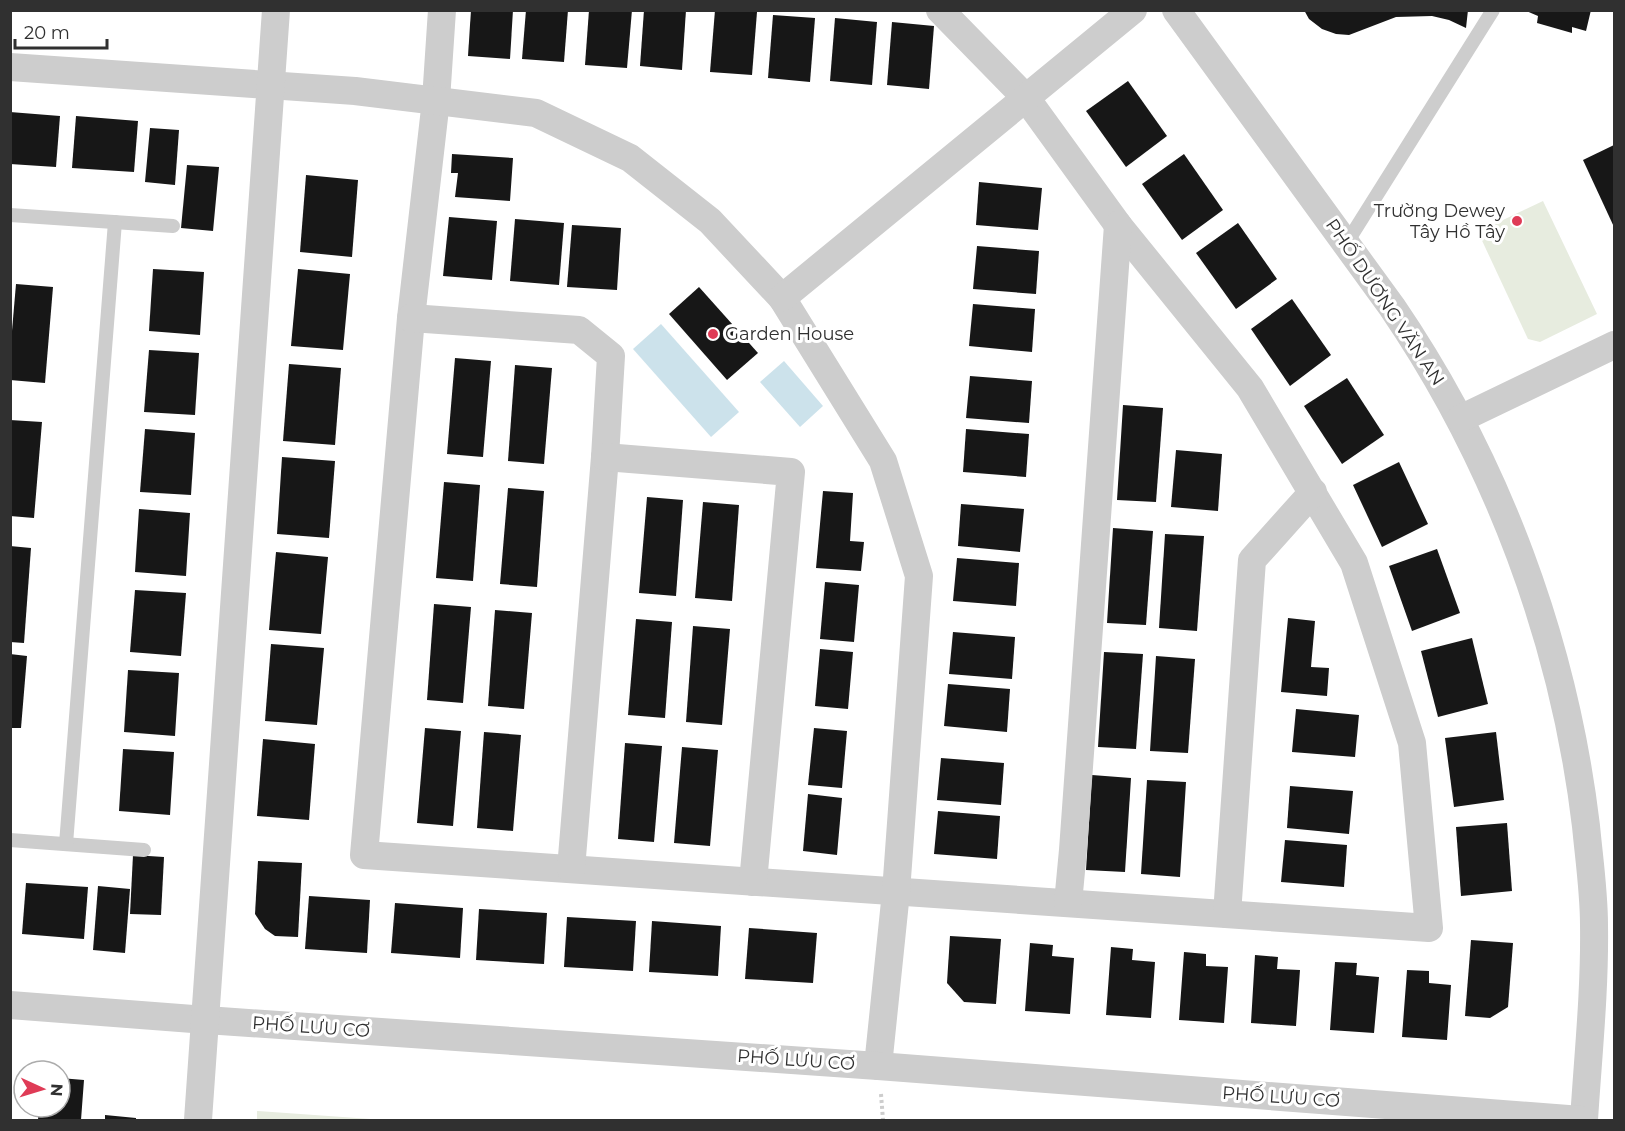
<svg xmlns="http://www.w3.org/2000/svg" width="1625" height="1131" font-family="Montserrat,sans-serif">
<rect width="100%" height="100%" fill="#fff"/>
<!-- green -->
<g fill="#e7ecdf">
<path d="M1543 201 1597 314 1540 342 1528 339 1478 232Z"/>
<path d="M257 1111H258L385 1120H257Z"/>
</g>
<!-- water -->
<g fill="#cce2eb">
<path d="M661 324 739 412 711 437 633 349Z"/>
<path d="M784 361 823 406 800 427 760 382Z"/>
</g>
<!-- building -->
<g fill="#171717">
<path d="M471 10H513L510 59 468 56Z"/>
<path d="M526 10H568L564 62 522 59Z"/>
<path d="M589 10H632L627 68 585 65Z"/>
<path d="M644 10H686L682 70 640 66Z"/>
<path d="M715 10 757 12 752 75 710 72Z"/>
<path d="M1304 10H1468L1466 28 1449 20 1432 16 1396 17 1349 35 1336 34 1322 29 1309 19Z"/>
<path d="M1524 10H1591L1586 31 1572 27V33L1537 23 1538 16Z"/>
<path d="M773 15 815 18 810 82 768 78Z"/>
<path d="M835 18 877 22 872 85 830 81Z"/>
<path d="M892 22 934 26 929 89 887 85Z"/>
<path d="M1128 81 1167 136 1126 167 1086 111Z"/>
<path d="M10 112 60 116 56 167 10 164Z"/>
<path d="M76 116 138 121 134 172 72 168Z"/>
<path d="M150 128 179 130 175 185 145 182Z"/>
<path d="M1614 145V227L1583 160Z"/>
<path d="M452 154 513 158 510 201 455 197 458 173H451Z"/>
<path d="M1184 154 1223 210 1182 240 1142 184Z"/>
<path d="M187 165 219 167 213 231 181 228Z"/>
<path d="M306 175 358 180 352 257 300 252Z"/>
<path d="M979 182 1042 188 1038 230 976 225Z"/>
<path d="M449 217 497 221 492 280 443 276Z"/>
<path d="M515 219 564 223 559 285 510 281Z"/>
<path d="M1238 223 1277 279 1236 309 1196 253Z"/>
<path d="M572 225 621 228 617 290 567 287Z"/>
<path d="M977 246 1039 251 1036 294 973 289Z"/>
<path d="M153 269 204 272 200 335 149 331Z"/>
<path d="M298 269 350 274 343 350 291 346Z"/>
<path d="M16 284 53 287 45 383 10 380V354Z"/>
<path d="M699 287 758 353 727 380 669 314Z"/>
<path d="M1292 299 1331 355 1290 386 1251 329Z"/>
<path d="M973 304 1035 309 1032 352 969 346Z"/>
<path d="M149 350 199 353 195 415 144 412Z"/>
<path d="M455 358 491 361 483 457 447 454Z"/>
<path d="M289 364 341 368 335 445 283 441Z"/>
<path d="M515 365 552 368 544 464 508 461Z"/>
<path d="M970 376 1032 381 1029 423 966 418Z"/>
<path d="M1347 378 1384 435 1342 464 1304 406Z"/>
<path d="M1123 405 1163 408 1156 502 1117 500Z"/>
<path d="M10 420 42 422 34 518 10 516Z"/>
<path d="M145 429 195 433 191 495 140 492Z"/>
<path d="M966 429 1029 434 1026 477 963 472Z"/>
<path d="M1176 450 1222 454 1218 511 1171 507Z"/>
<path d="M282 457 335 461 329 538 277 534Z"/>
<path d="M1399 462 1428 524 1382 547 1353 485Z"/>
<path d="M444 482 480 485 473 581 436 578Z"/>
<path d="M508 488 544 491 537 587 500 584Z"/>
<path d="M823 491 853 493 850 541 864 542 861 571 816 568Z"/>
<path d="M647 497 683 500 676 596 639 593Z"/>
<path d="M703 502 739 505 732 601 695 598Z"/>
<path d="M961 504 1024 509 1020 552 958 546Z"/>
<path d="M139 509 190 513 186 576 135 572Z"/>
<path d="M1113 528 1153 531 1146 625 1107 623Z"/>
<path d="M1165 534 1204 536 1197 631 1159 628Z"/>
<path d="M10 546 31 548 24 643 10 642Z"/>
<path d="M1437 549 1460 613 1412 631 1389 566Z"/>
<path d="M276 552 328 557 321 634 269 630Z"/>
<path d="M957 558 1019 563 1016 606 953 601Z"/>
<path d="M825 582 859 585 854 642 820 639Z"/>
<path d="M135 590 186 593 181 656 130 652Z"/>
<path d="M434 604 471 607 463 703 427 700Z"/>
<path d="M495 610 532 613 524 709 488 706Z"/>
<path d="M1288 618 1315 621 1311 667 1329 668 1327 696 1281 692Z"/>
<path d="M636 619 672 622 665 718 628 715Z"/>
<path d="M693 626 730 629 722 725 686 722Z"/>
<path d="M953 632 1015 637 1012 679 949 674Z"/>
<path d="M1472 638 1488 704 1438 717 1421 651Z"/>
<path d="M271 644 324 648 317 725 265 721Z"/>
<path d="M820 649 853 652 848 709 815 706Z"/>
<path d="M1104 652 1143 654 1136 749 1098 747Z"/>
<path d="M10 654 27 656 21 728H10Z"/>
<path d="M1156 656 1195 659 1188 753 1150 751Z"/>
<path d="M128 670 179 673 175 736 124 732Z"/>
<path d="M948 684 1010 689 1007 732 944 726Z"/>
<path d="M1296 709 1359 715 1355 757 1292 752Z"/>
<path d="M425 728 461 731 453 826 417 823Z"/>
<path d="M814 728 847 731 842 788 808 785Z"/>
<path d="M484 732 521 735 513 831 477 828Z"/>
<path d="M1496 732 1504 800 1454 807 1445 738Z"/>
<path d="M263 739 315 744 309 820 257 816Z"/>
<path d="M625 743 662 746 654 842 618 839Z"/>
<path d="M682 747 718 750 710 846 674 843Z"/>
<path d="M123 749 174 752 170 815 119 811Z"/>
<path d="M941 758 1004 763 1001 805 937 800Z"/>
<path d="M1092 775 1131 778 1125 872 1086 870Z"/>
<path d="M1147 780 1186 782 1180 877 1141 874Z"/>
<path d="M1290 786 1353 791 1349 834 1287 828Z"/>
<path d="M808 794 842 798 837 855 803 851Z"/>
<path d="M938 811 1000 816 997 859 934 854Z"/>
<path d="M1507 823 1512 891 1461 896 1456 827Z"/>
<path d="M1285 840 1347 845 1344 887 1281 882Z"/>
<path d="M133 855 164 857 161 915 130 914Z"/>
<path d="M258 861 302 863 298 937 275 936 265 929 255 914Z"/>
<path d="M26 883 88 887 84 939 22 934Z"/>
<path d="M98 886 130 889 125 953 93 950Z"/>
<path d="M309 896 370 900 367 953 305 949Z"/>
<path d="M395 903 463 908 460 958 391 953Z"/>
<path d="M479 909 547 913 544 964 476 960Z"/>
<path d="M567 917 636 921 633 971 564 967Z"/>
<path d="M652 921 721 926 718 976 649 972Z"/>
<path d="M749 928 817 933 813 983 745 979Z"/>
<path d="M950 936 1001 939 996 1004 964 1002 947 983Z"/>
<path d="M1471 940 1513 943 1508 1007 1490 1018 1465 1016Z"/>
<path d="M1030 943 1053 945 1052 956 1074 958 1070 1014 1025 1011Z"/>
<path d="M1111 947 1133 949 1132 960 1155 962 1151 1018 1106 1015Z"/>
<path d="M1184 952 1206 954V966L1228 967 1224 1023 1179 1020Z"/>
<path d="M1255 955 1278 957 1277 969 1300 970 1296 1026 1251 1023Z"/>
<path d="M1335 962 1357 963 1356 975 1379 977 1374 1033 1330 1030Z"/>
<path d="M1407 970 1429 971V983L1451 985 1447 1040 1402 1037Z"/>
<path d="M60 1078 84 1080 81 1120H38L39 1107H60Z"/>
<path d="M105 1115 136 1118V1120H105Z"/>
</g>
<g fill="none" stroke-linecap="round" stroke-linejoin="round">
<!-- path -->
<path stroke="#cdcdcd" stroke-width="4" stroke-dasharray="3 3" stroke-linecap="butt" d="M881 1094 883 1120"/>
<!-- service -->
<g stroke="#cdcdcd" stroke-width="14">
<path d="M10 215 173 226"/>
<path d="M1346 244 1493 10"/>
<path d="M10 840 144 850"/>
<path d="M66 844 115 222"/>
</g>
<!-- minor -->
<g stroke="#cdcdcd" stroke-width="28">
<path d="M442 10 436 100 411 318 364 855 1429 928 1412 743 1354 563 1250 388 1118 225 1026 98 940 10"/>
<path d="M1176 10 1392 307C1497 461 1564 641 1586 826 1589 858 1594 892 1594 925 1595 990 1588 1056 1584 1120"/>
<path d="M10 67 355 91 536 113 630 158 710 221 782 298 883 461 919 576 896 892 878 1066"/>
<path d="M782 298 1133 10"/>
<path d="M411 318 579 330 611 356 605 457 571 869"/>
<path d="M1460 419 1614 345"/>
<path d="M605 457 791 472 753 882"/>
<path d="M1068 903 1073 850 1118 225"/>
<path d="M1227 914 1252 560 1313 492"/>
<path d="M10 1005 206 1020 878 1066 1581 1120"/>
<path d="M198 1120 276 10"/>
</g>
</g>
<!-- markers -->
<g fill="#df3b56" stroke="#fff" stroke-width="2">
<circle cx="1517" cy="221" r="6"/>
<circle cx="713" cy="334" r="6"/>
</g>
<g text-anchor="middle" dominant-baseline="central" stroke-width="6" stroke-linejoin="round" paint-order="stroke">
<!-- poi labels -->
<g font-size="18" fill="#303030" stroke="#fff" text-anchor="end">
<text x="1505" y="211">Trường Dewey<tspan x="1505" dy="21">Tây Hồ Tây</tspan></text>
<text x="725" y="334" text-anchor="start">Garden House</text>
</g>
<!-- street labels -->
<g font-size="18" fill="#303030" stroke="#fff">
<text transform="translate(1385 302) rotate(56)">PHỐ DƯƠNG VĂN AN</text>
<text transform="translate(311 1027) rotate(4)">PHỐ LƯU CƠ</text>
<text transform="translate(796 1060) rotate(4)">PHỐ LƯU CƠ</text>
<text transform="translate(1281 1097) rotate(4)">PHỐ LƯU CƠ</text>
</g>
</g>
<!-- border -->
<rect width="1625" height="1131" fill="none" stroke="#303030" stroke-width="24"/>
<!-- north arrow -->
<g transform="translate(42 1089) rotate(94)"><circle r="28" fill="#ffffff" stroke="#acacac" stroke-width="1.5"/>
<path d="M0-4.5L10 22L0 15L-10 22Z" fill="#df3b56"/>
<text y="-9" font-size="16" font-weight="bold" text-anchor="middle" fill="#303030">N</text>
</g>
<!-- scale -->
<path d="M15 39v9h92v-9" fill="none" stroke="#303030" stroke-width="3"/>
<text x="24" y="39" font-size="18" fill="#303030" stroke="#ffffff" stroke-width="4.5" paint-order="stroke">20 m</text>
</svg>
